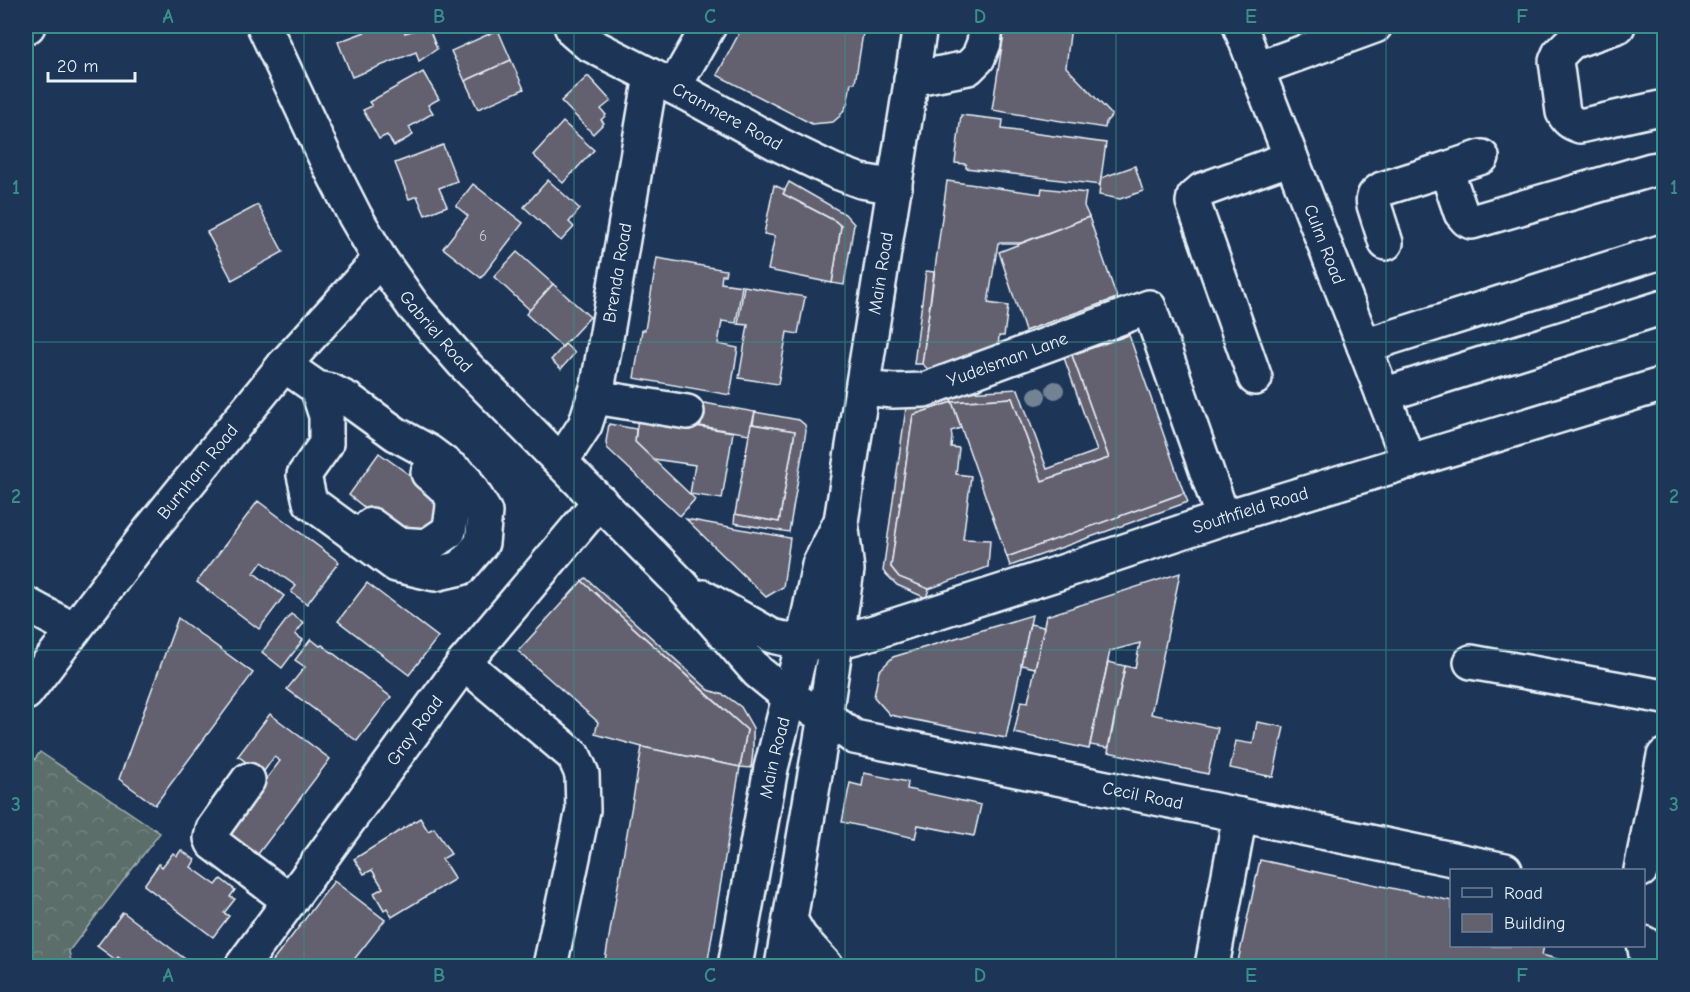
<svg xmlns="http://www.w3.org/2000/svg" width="1690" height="992" font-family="'Comic Neue',sans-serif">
<defs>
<pattern id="forest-crowns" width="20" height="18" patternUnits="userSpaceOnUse" patternTransform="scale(1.5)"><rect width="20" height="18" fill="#5b6e6a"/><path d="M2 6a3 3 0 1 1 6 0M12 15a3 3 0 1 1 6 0" fill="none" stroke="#738380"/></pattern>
</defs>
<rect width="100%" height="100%" fill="#1d3557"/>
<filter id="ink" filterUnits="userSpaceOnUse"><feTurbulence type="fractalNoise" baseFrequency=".0167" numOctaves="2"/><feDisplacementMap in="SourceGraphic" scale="12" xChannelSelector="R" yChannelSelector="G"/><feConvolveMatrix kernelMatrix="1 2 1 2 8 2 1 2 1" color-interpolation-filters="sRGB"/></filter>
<g filter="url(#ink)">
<!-- forest -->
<path fill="url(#forest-crowns)" stroke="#a2b0b1" stroke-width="1.5" d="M40 752 160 833 69 951 72 966H26V771Z"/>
<!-- building -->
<g fill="#64616f" stroke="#e8f1f8" stroke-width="1.5">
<path d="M381 26H402L405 33 428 26 437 49 419 61 416 52 352 77 338 42Z"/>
<path d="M743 26H859L864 27 855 83H851L847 105 840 116 833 122 812 124 717 75Z"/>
<path d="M1005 26H1071L1066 67 1112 115 1106 122 1105 128 992 110Z"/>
<path d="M498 30 511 60 465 81 451 51Z"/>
<path d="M511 60 524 89 478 109 465 81Z"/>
<path d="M423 72 439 99 428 105 433 113 409 127 413 135 394 146 387 135 379 139 363 110 372 106 369 102Z"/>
<path d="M588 76 611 101 601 109 606 115 601 120 604 123 593 134 561 101Z"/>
<path d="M961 115 1003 120 1002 129 1106 143 1100 185 966 168V164L955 163Z"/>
<path d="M563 122 594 150 563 183 533 155Z"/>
<path d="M443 145 457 181 439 188 447 206 425 215 417 196 409 199 395 163Z"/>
<path d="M1135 166 1143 191 1120 199 1099 195 1101 178Z"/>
<path d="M548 180 580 209 569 222 574 227 561 241 524 207Z"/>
<path d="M947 181 1041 194 1042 188 1086 193 1084 206 1089 217 1021 243H998L988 303 1008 306 1004 336H999L998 347 928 369 922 364Z"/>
<path d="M789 182 845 214 854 224 844 285 832 283 841 226 835 221 783 194Z"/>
<path d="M473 184 523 223 481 278 443 248 468 216 456 206Z"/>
<path d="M774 185 785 190 783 194 835 221 841 226 832 283 768 270 775 236 764 234Z"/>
<path d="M258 205 283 252 232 280 207 232Z"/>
<path d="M1089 217 1117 298 1025 331 999 252Z"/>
<path d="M517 252 553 284 530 310 494 277Z"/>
<path d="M657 258 726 270 725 275H722L721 283 742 286 736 323 722 321 718 344 738 348 730 395 634 378 642 330H645Z"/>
<path d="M926 271 934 272 922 364H914Z"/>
<path d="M553 284 590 317 562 347 526 314Z"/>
<path d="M744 286 805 297 798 334 787 332 778 384 739 378 748 325 738 324Z"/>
<path d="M1117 298 1120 307 1028 340 1025 331Z"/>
<path d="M1126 328 1129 335 1072 355 1109 458 1042 481 1012 398 952 402 948 393 1018 389 1047 469 1097 451 1062 352Z"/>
<path d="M1129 335 1184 493 1007 557 952 402 1012 398 1042 481 1109 458 1072 355Z"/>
<path d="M565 344 575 353 561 369 551 360Z"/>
<path d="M948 393 952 402 913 415 891 567 899 577 929 589 926 598 897 585 883 571 906 408Z"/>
<path d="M952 402 961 428 951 431 952 437 951 447 959 448 956 474 971 476 963 539 990 540 988 567 929 589 899 577 891 567 913 415Z"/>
<path d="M704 403 755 412 749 434 700 426Z"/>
<path d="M755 412 799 420 805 425 806 431 789 532 734 523 735 514 779 522 795 431 753 424Z"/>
<path d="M638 417 733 432 722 499 690 494 695 465 653 459 635 442Z"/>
<path d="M609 424 636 429 635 442 695 499 680 516 607 448 606 442Z"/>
<path d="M751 424 795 431 779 522 735 514Z"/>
<path d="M379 453 436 494 439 527 399 535 349 495Z"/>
<path d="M1184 493 1188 502 1010 566 1007 557Z"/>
<path d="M258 501 339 562 307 604 291 592 296 586 262 562 254 573 284 596 259 629 197 582Z"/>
<path d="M686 519 790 538 783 587 766 597Z"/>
<path d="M1180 573 1151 714 1218 728 1208 774 1108 752 1125 666 1135 668 1140 643 1110 651 1089 749 1014 733 1021 701 1028 702 1046 616Z"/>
<path d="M586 578 709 690 726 696 741 707 753 728V752L751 768 740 767 747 730 582 581Z"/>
<path d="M582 581 712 699 747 730 740 767 642 747 595 734 598 722 518 651Z"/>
<path d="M367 583 438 637 409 675 338 621Z"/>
<path d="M291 614 304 623 295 634 303 640 282 668 262 652Z"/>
<path d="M1032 615 1006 738 890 715 874 697 879 671 893 657Z"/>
<path d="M178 618 253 673 155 805 119 779Z"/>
<path d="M1030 624 1044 627 1035 668 1021 665Z"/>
<path d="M311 639 320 646 322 645 391 697 357 741 287 689 305 667 295 660Z"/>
<path d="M1108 662 1125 666 1108 748 1090 745Z"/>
<path d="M270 714 330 759 252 862 220 839 280 761 274 757 262 774 238 756Z"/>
<path d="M1257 722 1284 727 1273 777 1230 768 1236 741 1253 744Z"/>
<path d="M642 747 740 767 707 966H604Z"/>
<path d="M864 773 908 782 907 789 981 805 974 836 918 825 915 838 842 822 850 783 862 786Z"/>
<path d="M420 818 428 831 434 828 451 854 442 859 455 879 392 917 387 908 384 910 374 893 383 888 372 870 364 874 354 859Z"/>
<path d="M181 850 195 860 191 867 216 885 221 879 235 890 230 897 235 899 224 913 229 916 213 937 144 885 159 864 162 867 173 853 177 856Z"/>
<path d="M1260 860 1452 901V946H1544L1542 955 1583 966H1237Z"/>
<path d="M334 881 385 920 349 966H269Z"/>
<path d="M123 912 193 965 192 966H139L131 961 128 965 118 957 116 960 97 946Z"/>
</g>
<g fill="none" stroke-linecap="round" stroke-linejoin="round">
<defs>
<g id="minor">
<path id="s1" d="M264 26 325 157 355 216 380 259 414 307 463 363 682 585 758 672 789 697 825 716 854 737 1240 815 1505 870"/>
<path id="s2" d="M571 26 574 32 587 43 689 95 778 144 834 171 861 181 895 187"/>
<path id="s3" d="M1240 26 1409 462"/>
<path d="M1618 26 1571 42 1559 54 1556 61 1563 112C1567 120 1571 123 1580 126L1664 107"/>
<path d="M26 27 28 26"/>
<path d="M1257 69 1375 26"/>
<path d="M911 79 968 68 978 58 984 43 986 26"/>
<path d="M674 87 709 26"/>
<path d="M1446 169 1482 157"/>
<path d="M1386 243 1374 205C1372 197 1375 193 1382 189L1446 169 1461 213 1467 220 1472 222 1651 170 1664 168"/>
<path d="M1364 346 1664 251"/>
<path d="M284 365 317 388 331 391 349 400 396 434 429 452 464 478 485 512 482 543 461 568 435 574 396 565 310 502 304 475 326 444V416L317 388"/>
<path d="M1255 378 1193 202 1194 197 1202 190 1291 158"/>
<path id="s4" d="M863 388 893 391 924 390 1149 307 1223 518"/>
<path d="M1383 395 1664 307"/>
<path d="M595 397 687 412"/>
<path id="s5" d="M561 462 585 425 598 385 651 76"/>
<path d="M371 525 397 544 427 546 449 531C456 496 456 496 428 473"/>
<path id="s6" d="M703 597 772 636 803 643 837 642 874 632 1056 574 1223 518 1664 384"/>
<path d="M26 604 74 630"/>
<path d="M1471 662 1664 697"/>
<path d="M464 663 574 756 582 774 583 810 550 966"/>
<path id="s7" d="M26 693 151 529 284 365 380 259"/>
<path d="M248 780 213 829 211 838 213 843 290 901"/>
<path d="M1641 870 1664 756"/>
<path d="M790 920 800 937 826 966"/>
<path d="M1644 943 1648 966"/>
<path id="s8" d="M242 966 464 663 600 501"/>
<path d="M1212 966 1240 815"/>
</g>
<g id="major">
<path id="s9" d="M735 966 771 768 803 643 819 565 841 521 920 26"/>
<path d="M782 966 825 716 847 570 841 521"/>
</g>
</defs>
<!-- minor casing -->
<use href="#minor" stroke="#e8f1f8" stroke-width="38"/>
<!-- major casing -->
<use href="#major" stroke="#e8f1f8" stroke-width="38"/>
<!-- minor -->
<use href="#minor" stroke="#1d3557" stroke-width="33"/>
<!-- major -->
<use href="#major" stroke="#1d3557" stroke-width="33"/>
</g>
<!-- trees -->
<g fill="#728394">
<circle cx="1055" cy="390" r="9"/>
<circle cx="1037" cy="396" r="9"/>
</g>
</g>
<!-- grid -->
<path fill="none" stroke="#3a8f8a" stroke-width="1.5" stroke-opacity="0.55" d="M304 26V966M574 26V966M845 26V966M1116 26V966M1386 26V966M26 342H1664M26 650H1664"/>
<g text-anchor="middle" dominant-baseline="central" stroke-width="4.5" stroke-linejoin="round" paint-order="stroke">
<!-- number labels -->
<g font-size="15" fill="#c7cdd6">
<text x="483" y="236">6</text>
</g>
<!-- street labels -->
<g font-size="18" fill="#e8f1f8" stroke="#1d3557">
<text stroke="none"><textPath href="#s2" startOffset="182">Cranmere Road</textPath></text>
<text stroke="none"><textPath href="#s3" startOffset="234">Culm Road</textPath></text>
<text stroke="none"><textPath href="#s5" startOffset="200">Brenda Road</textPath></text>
<text stroke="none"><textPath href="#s9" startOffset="710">Main Road</textPath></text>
<text stroke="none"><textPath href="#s1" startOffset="352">Gabriel Road</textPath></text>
<text stroke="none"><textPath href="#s4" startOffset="150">Yudelsman Lane</textPath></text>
<text stroke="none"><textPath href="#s7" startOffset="280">Burnham Road</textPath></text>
<text stroke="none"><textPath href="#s6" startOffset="579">Southfield Road</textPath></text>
<text stroke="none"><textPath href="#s8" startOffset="292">Gray Road</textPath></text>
<text stroke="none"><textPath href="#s9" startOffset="212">Main Road</textPath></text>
<text stroke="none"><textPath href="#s1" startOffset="1232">Cecil Road</textPath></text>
</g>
</g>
<!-- margin -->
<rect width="1690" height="992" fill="none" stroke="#1d3557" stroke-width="66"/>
<!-- legend -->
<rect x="1450" y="869" width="195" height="78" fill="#1d3557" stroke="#6e8097" stroke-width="1.5"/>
<rect x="1462" y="888" width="30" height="9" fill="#1d3557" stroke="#6e8097" stroke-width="1.5"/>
<text x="1504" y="899" font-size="18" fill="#e8f1f8">Road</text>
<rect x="1462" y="914" width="30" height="18" fill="#64616f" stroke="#6e8097" stroke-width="1.5"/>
<text x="1504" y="929" font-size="18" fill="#e8f1f8">Building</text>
<!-- scale -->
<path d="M48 72v9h87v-9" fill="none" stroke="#e8f1f8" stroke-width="3"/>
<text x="57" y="72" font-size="18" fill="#e8f1f8" stroke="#1d3557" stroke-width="4.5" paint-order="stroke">20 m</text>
<rect x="33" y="33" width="1624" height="926" fill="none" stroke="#3a8f8a" stroke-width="2"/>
<g font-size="20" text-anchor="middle" font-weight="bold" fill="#3a8f8a">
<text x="168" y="23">A</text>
<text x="439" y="23">B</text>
<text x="710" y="23">C</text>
<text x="980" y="23">D</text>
<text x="1251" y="23">E</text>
<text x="1522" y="23">F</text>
<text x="16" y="194">1</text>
<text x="1674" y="194">1</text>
<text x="16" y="503">2</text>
<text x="1674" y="503">2</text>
<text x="16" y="811">3</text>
<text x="1674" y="811">3</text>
<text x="168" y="982">A</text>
<text x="439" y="982">B</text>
<text x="710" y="982">C</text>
<text x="980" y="982">D</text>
<text x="1251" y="982">E</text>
<text x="1522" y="982">F</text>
</g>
</svg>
